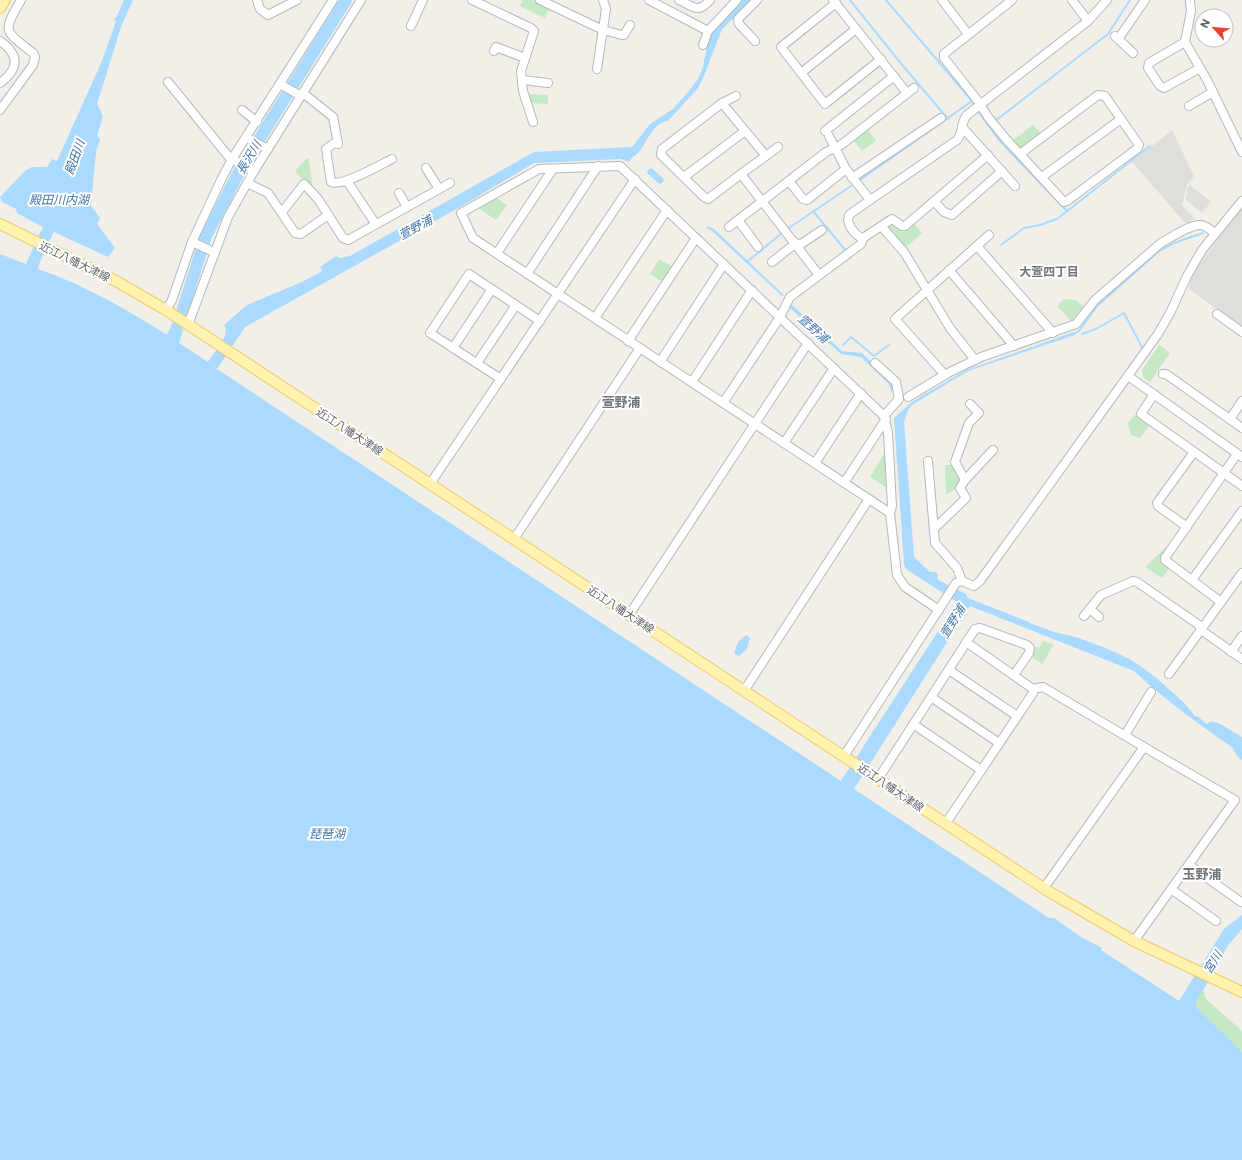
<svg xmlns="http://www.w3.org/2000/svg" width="1242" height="1160" font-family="Commissioner,'Noto Sans JP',sans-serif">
<rect width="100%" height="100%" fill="#f1efe8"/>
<!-- industrial -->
<g fill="#e0deda">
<path d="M1172 130 1194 176 1187 185 1182 205 1195 219 1186 224 1132 162Z"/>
<path d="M1190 185 1211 202 1202 213 1186 200 1187 189Z"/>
<path d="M1242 206V327L1189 289 1191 276 1218 239 1217 235Z"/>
</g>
<!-- green -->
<g fill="#c5e8c5">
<path d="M523 0H533L549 8 545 18 520 6Z"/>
<path d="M528 94 548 95V104L529 103Z"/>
<path d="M1033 125 1041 134 1024 148H1018L1012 141Z"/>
<path d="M867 128 876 141 862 151 852 139Z"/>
<path d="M307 158 309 160 313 191 295 171Z"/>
<path d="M495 197 507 205 496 220 477 207Z"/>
<path d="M890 224 896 225 902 232 906 231 914 224 922 233 904 249 885 227Z"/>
<path d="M659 259 673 267 663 282 650 274Z"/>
<path d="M1064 299 1076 300 1084 307 1077 318 1072 322 1057 306Z"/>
<path d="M1159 345 1170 353 1150 382 1143 377 1142 370Z"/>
<path d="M1136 414 1150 424 1140 438 1131 435 1128 423Z"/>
<path d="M884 454 887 455V488L870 477Z"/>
<path d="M945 465H953L960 475 957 488 946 495Z"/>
<path d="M1166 547 1167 548 1160 560 1170 567 1162 578 1145 567Z"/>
<path d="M1043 641 1054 644 1042 664 1030 656 1036 647 1039 648Z"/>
<path d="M1202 990 1205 993 1204 995 1207 1000 1242 1031V1052L1196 1008V1001Z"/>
</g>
<!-- water -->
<g fill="#aadaff">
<path d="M124 0H133L122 24 97 104 103 116 97 136 100 139 96 152 91 206 100 218 97 224 115 248 108 257 54 232 48 241 41 237 43 227 17 213 16 209 2 202 0 197 26 170 32 167H47L52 159 57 161 102 61 116 21 113 19 116 18Z"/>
<path d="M741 0H753L722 29 704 76 698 88 668 121C653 121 646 145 638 153 634 157 631 157 629 162L621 159 534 163 460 207 245 327 217 369 841 781 957 602 906 569 904 564 894 418 913 401 966 370 1074 332 1075 335 968 371 912 405 908 410 904 422 914 557 930 572H936L938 575 937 578 938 580 966 594 968 598 1029 622C1039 631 1050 630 1063 634 1085 639 1109 649 1129 659 1149 670 1168 688 1184 703 1191 710 1197 721 1206 724L1212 721 1220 724 1242 737V760L1237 756 1233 748C1199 724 1165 700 1134 671L970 606 854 789 1049 918H1054L1081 937 1102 948 1101 950 1179 1001 1224 929 1242 915V929L1226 948 1218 966 1196 1001 1197 1008 1242 1052V1160H0V254L26 264 31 257 39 261 38 269C85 285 127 310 169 336L172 324 183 331 179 343 208 362C213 353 231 336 224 325L247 305 302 282 322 271 320 267 336 256 340 258 350 256 534 152 632 147 650 124 673 109 688 92 698 79 703 67 707 45 713 31 723 17Z"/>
<path d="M707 226 714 229 784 295 782 296 712 231 706 228Z"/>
<path d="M792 305 842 351 862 353 893 383 894 391H891L889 384 861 357 841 354 789 307Z"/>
<path d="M746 635 750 638 747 649 739 656 736 655 734 653 738 642Z"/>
</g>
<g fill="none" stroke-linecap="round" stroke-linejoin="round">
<!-- stream -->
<g stroke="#aadaff" stroke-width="2">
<path d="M850 0 903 66 948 119"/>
<path d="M886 0 972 101"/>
<path d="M978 111 999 140 1066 210"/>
<path d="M995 121 1108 34 1130 0"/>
<path d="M860 180 972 101 975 107"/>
<path d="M813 211 846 251"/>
<path d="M786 230 851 186"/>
<path d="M1001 245 1024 228 1040 225 1057 219 1150 146"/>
<path d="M747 262 782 233"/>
<path d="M1082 334 1096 329 1124 313 1143 349"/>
<path d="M1072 335 1079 331 1097 306 1159 251 1174 243 1203 233"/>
<path d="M843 345 851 337 874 356 889 345"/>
<path d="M1032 625 1051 632"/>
<path d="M1197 717 1206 725"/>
</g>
<!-- canal -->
<path stroke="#aadaff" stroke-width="7" d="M651 172 660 180"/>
<!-- river -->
<g stroke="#aadaff" stroke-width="12">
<path d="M28 274 46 234"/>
<path d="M170 342 177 328 206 236 240 170 346 0"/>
</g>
<defs>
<g id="minor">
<path d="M257 0 260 9 268 15 297 0"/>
<path d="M472 0 531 28 534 31 521 71 523 91 533 122"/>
<path d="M540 0 603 30 622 35H624L630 25"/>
<path d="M649 0 708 31 737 0"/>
<path d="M679 0C694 7 698 14 710 0"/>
<path d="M833 0 907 93"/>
<path d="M942 0 968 34"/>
<path d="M1012 0 944 54V58L978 101 988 117 1005 138 1064 202 1067 201 1138 148 1139 145 1105 96 1098 95 1020 154"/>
<path d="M1072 0 1088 21"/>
<path d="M1190 1 1191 11 1185 42 1207 80 1242 152"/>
<path d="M836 3 781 47 825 104 881 59"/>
<path d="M411 26 423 0"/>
<path d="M1115 36 1133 53"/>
<path d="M1119 38 1145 0"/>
<path d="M0 41C20 55 19 69 0 83"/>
<path d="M755 41 739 24 738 19 757 0"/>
<path d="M1185 42 1149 63 1148 68 1160 86 1164 88 1200 68"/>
<path d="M703 45 708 31"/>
<path d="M494 51 496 47 525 58"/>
<path d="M597 69 606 9 603 0"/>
<path d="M801 73 856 29"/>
<path d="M522 80 548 83"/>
<path d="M168 82 229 157 254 171"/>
<path d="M280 84 301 96"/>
<path d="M303 93 333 117 338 144"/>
<path d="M736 96 722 103 662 149 661 155 704 197 708 199 741 174 819 275"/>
<path d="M722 103 766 156"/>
<path d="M1189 106 1213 92"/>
<path d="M0 110 33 65 35 57 33 53C4 30 2 33 21 0"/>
<path d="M242 110 257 122"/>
<path d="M962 127 1015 186"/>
<path d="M825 131 894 76"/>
<path d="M829 136 846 169 870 200"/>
<path d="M247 138 268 149"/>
<path d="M333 144 326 149 331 182C342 187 380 165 392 159"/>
<path d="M988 155 905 226H902L892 219 863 238C855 236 844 222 850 214L957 140C964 132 960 123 967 115L1088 21 1107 0"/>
<path d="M426 168 439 189"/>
<path d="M741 174 778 147"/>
<path d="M684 177 745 131"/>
<path d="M1042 177 1121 119"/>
<path d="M852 178 941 118"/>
<path d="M347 181 375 223"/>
<path d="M789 181 803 199 807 200 846 169"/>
<path d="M247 183 268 193 295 233 301 234 328 215"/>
<path d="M399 193 407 207"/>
<path d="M934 201 944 212 952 215 1002 171"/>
<path d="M282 212 304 184 318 199 343 238 348 240 450 183"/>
<path d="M738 220 758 247"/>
<path d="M881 226 904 252 950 328 975 360"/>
<path d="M729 227 826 152 841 145 914 88"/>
<path d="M192 242 214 252"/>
<path d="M798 246 822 230"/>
<path d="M977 246 1053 333"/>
<path d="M497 253 553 169"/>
<path d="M772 262 796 243"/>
<path d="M949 270 1014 346"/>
<path d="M527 274 598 166"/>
<path d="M166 310 172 300 192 242 221 180 232 159 333 0"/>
<path d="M1217 314 1242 332"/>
<path d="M595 318 667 210"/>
<path d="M188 325 228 217 254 171 361 0"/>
<path d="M628 341 696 238"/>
<path d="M453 348 492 289"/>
<path d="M660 362 724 264"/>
<path d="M477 363 516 305"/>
<path d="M875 363 896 382 899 399 884 416"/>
<path d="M1163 374H1166L1242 428"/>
<path d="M945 375 895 319 989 235"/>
<path d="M1128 376 1242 457"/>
<path d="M501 379 430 333 469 274 540 321"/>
<path d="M692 382 752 290"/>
<path d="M1154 394 1141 414 1242 486"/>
<path d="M908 397 948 373 981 357 1076 324 1095 300 1161 243C1170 238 1191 224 1201 225 1206 226 1211 230 1214 233"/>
<path d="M723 403 780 317 790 297 861 244 863 238"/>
<path d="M1230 419 1242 401"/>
<path d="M784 443 834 368"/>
<path d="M928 461 935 543 957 568 962 581"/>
<path d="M815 463 861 393"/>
<path d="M965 480 955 462 969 423 979 413 970 404"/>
<path d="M844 483 886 419"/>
<path d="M430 484 635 179"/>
<path d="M890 513 892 506 888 433 884 416 620 166 539 169 461 213 473 238 890 513 897 575 905 587 939 610"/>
<path d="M1187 527 1158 506 1157 503 1194 452"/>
<path d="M934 529 966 498 960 488 965 480 993 450"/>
<path d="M514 539 640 348"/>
<path d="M1192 580 1242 511"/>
<path d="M1221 602 1165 560V558L1237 454"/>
<path d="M1090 609 1099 617"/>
<path d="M629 615 808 343"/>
<path d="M1084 616 1101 595 1133 581 1137 582 1199 625 1201 630 1242 659"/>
<path d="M1231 652 1242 636"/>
<path d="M949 670 1017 716"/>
<path d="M1169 674 1242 573"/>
<path d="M1033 689 1043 687 1144 747"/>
<path d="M744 691 869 499"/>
<path d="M931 697 999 743"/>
<path d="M913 724 981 770"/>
<path d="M1125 735 1151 692"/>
<path d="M844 756 956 583 962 581 974 586 980 581 1158 334 1171 311 1187 276 1202 250 1242 201"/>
<path d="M878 779 975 629 980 628 1027 645 1030 648 1029 653 1014 675"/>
<path d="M946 823 1033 693V689L966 642"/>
<path d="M1189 865 1241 902"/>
<path d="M1044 888 1144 747 1235 800 1134 941"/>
<path d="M1171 889 1216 921"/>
</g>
<g id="major">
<path d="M0 8 5 0"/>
<path d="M0 224 116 281 166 310 1048 891 1134 941 1242 992"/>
</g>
</defs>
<!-- minor casing -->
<use href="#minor" stroke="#b5b8bc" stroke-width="10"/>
<!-- major casing -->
<use href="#major" stroke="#f2c960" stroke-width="12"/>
<!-- minor -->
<use href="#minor" stroke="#fff" stroke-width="8"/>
<!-- major -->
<use href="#major" stroke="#fff2af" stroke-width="10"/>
</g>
<g text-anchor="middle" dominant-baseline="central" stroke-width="4" stroke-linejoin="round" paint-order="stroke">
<!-- street labels -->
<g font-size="11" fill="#5f6368" stroke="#fff">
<text transform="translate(75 261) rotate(26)">近江八幡大津線</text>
<text transform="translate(350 431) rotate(33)">近江八幡大津線</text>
<text transform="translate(621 609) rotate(33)">近江八幡大津線</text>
<text transform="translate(891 787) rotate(34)">近江八幡大津線</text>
</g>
<!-- water labels -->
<g font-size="12" font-style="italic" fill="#4174aa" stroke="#fff">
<text transform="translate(74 157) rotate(-70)">殿田川</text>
<text transform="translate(248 157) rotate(-59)">長沢川</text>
<text x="59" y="199">殿田川内湖</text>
<text transform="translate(415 227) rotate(-29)">萱野浦</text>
<text transform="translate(814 328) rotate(42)">萱野浦</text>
<text transform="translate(952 621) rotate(-58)">萱野浦</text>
<text x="327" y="833">琵琶湖</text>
<text transform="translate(1212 962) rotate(-58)">宮川</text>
</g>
<!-- neighbourhood labels -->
<g font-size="12" font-weight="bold" fill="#70757a" stroke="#fff">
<text x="1049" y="271">大萱四丁目</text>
</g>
<!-- quarter labels -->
<g font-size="13" font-weight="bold" fill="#70757a" stroke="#fff">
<text x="621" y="402">萱野浦</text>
<text x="1202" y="874">玉野浦</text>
</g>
</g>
<!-- north arrow -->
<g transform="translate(1214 28) rotate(297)"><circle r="19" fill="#ffffff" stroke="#bfc1c3"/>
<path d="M0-3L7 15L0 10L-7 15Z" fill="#ea4335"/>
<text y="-6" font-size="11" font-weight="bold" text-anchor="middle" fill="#5f6368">N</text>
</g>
</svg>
